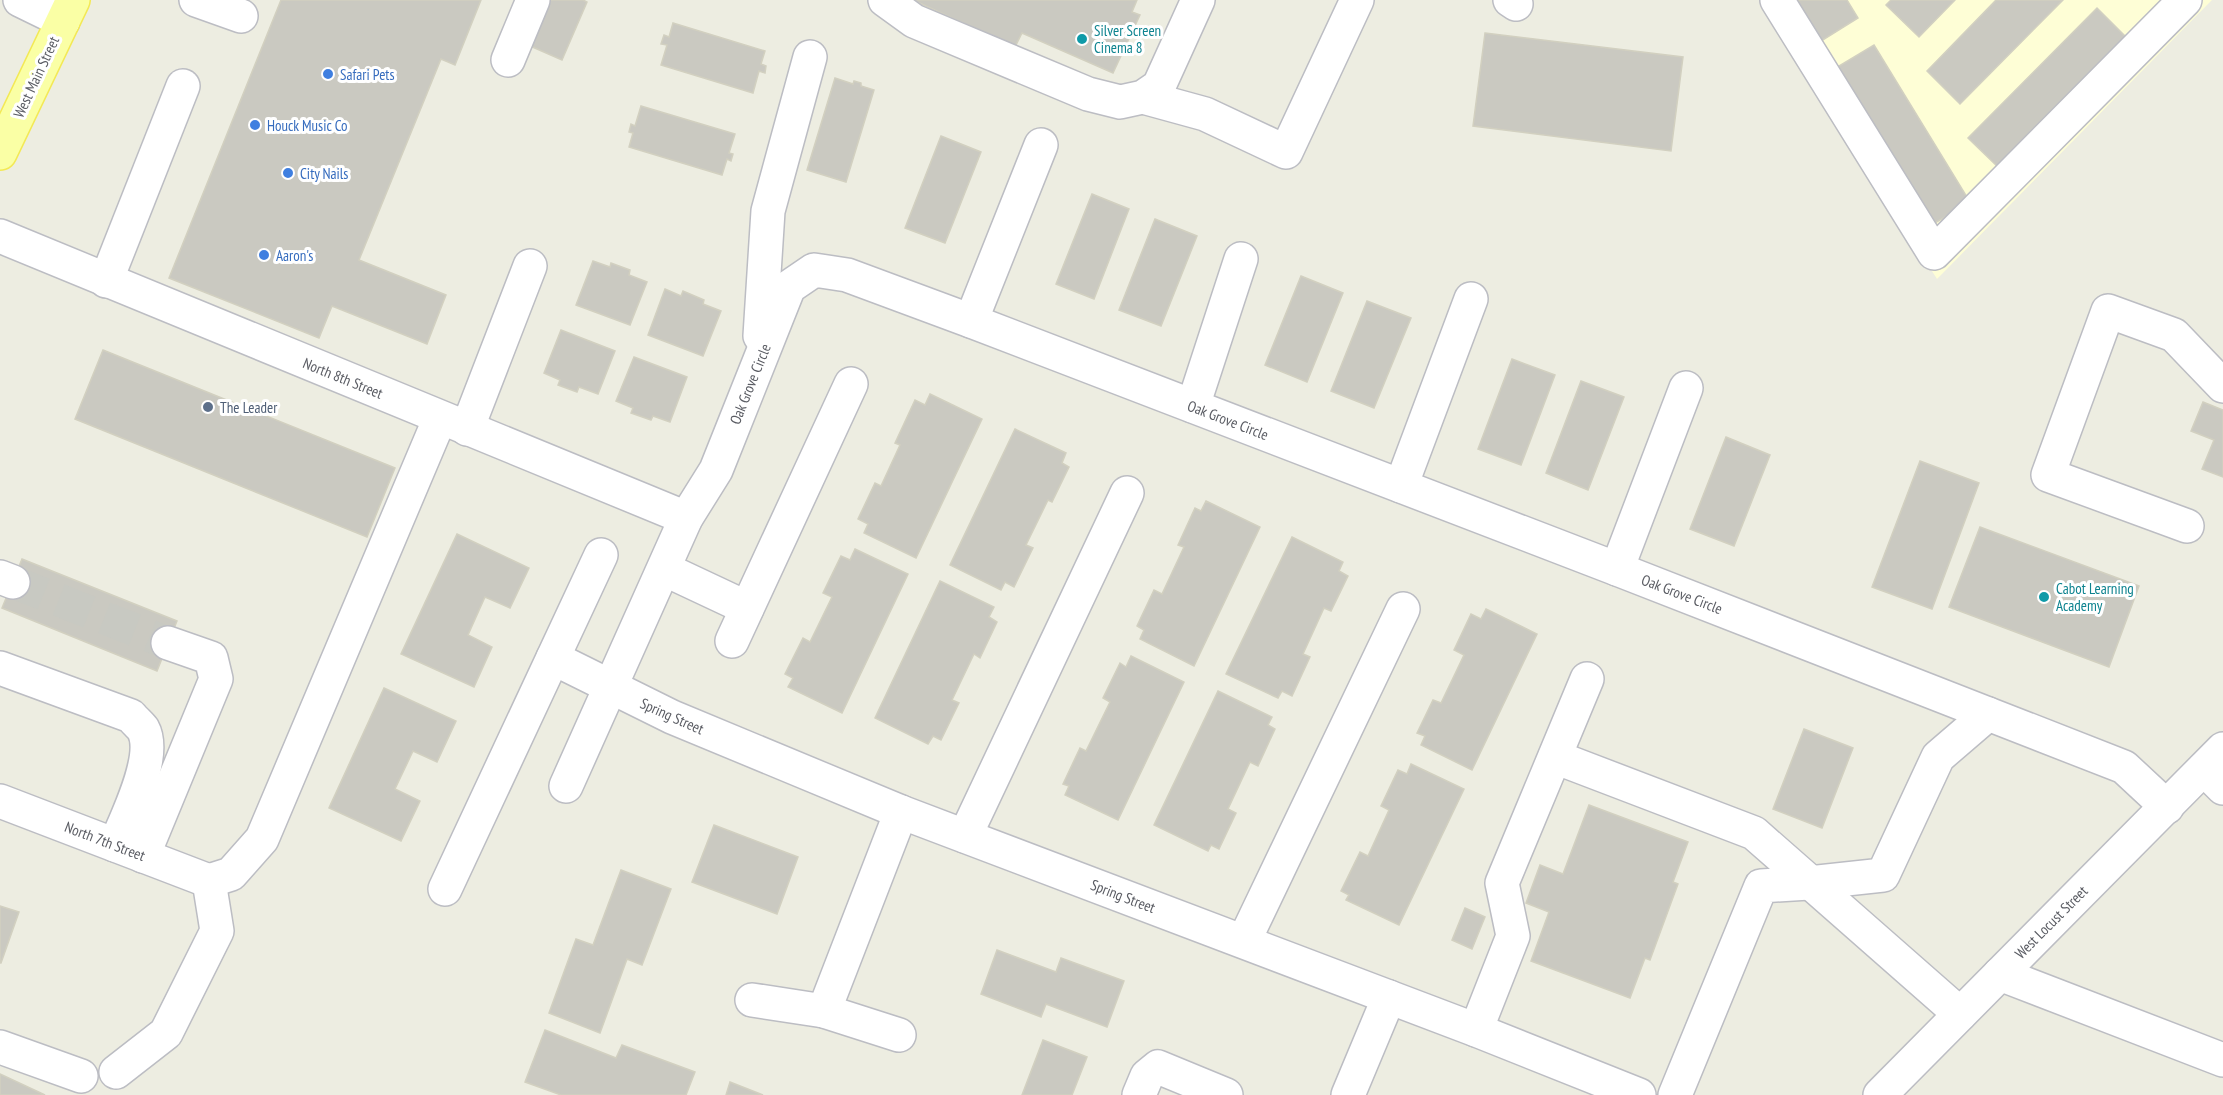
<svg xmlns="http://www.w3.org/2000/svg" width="2223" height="1095" font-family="'PT Sans Narrow',sans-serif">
<rect width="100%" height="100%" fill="#edede1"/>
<!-- commercial -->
<path fill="#fefed6" d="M1761 0H2212L1937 279Z"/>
<!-- building -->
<g fill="#cac9c1" stroke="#d2d0c0" stroke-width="1.5">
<path d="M281 0H481L455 65 441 59 359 260 446 295 427 344 332 306 319 338 169 278Z"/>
<path d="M548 0H583L587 2 562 60 528 45Z"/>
<path d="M913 0H1137L1132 12 1140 15 1113 73 1022 33 1015 47Z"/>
<path d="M1792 0H1847L1858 18 1818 43Z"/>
<path d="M1891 0H1955L1919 37 1886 5Z"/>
<path d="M1996 0H2063L1960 104 1927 71Z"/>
<path d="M2097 8 2130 41 2002 171 1968 138Z"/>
<path d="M673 23 765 51 761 64 766 66 765 73 759 71 753 93 661 65 667 45 661 44 664 35 669 37Z"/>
<path d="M1485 33 1683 57 1671 151 1473 126Z"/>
<path d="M1874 45 1970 202 1930 226 1834 69Z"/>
<path d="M835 78 853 84 854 81 861 83V86L874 90 846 182 807 170Z"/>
<path d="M641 106 735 134 729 153 733 154 731 161 727 159 722 175 629 147 633 133 629 132 631 124 635 126Z"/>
<path d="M941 136 981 152 945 243 905 228Z"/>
<path d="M1092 194 1129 209 1094 299 1056 284Z"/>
<path d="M1155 219 1197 236 1161 326 1119 310Z"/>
<path d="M593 261 610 267 611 263 630 270 629 275 647 282 630 325 576 305Z"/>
<path d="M1301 276 1343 293 1307 382 1265 365Z"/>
<path d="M665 289 681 296 683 291 704 300 703 304 721 311 703 356 648 335Z"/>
<path d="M1367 301 1411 318 1374 408 1331 391Z"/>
<path d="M561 330 615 351 598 394 579 387 577 392 558 385 560 380 544 373Z"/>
<path d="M103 350 395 468 367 537 75 419Z"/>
<path d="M634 357 687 377 670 422 653 416 651 420 631 413 633 408 616 401Z"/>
<path d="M1512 359 1555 375 1521 465 1478 449Z"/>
<path d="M1581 381 1624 397 1588 490 1546 473Z"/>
<path d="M930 394 982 419 916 558 864 533 868 524 858 519 875 483 881 486 900 445 895 443 915 400 925 405Z"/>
<path d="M2203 402 2223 410V477L2202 469 2214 440 2191 431Z"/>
<path d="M1015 429 1066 453 1062 463 1069 467 1052 502 1048 500 1026 545 1033 548 1014 587 1005 582 1001 590 950 565Z"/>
<path d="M1726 437 1770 455 1734 546 1690 529Z"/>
<path d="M1920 461 1979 483 1932 609 1872 587Z"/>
<path d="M1206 501 1260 527 1194 666 1140 639 1144 630 1137 626 1154 590 1162 594 1184 547 1178 545 1195 508 1201 511Z"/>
<path d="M1980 527 2139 586 2109 667 1949 607Z"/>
<path d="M457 534 529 568 510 608 485 597 468 635 492 647 474 687 401 654Z"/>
<path d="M1292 537 1343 562 1339 571 1348 576 1331 611 1324 608 1303 654 1310 657 1292 696 1282 691 1278 698 1226 674Z"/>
<path d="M855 549 908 574 842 713 788 687 793 678 785 674 803 638 810 642 832 597 823 593 841 556 850 560Z"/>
<path d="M22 559 177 621 157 671 2 608Z"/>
<path d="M940 581 994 607 989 617 997 622 980 658 974 654 952 700 959 703 941 740 933 736 928 744 875 718Z"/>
<path d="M1486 609 1537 634 1472 770 1421 745 1425 736 1417 733 1433 700 1441 703 1464 655 1454 650 1471 614 1481 619Z"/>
<path d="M1131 656 1184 682 1118 820 1065 795 1069 786 1063 784 1080 748 1086 751 1110 702 1103 698 1120 663 1126 667Z"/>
<path d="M384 688 456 721 437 762 413 751 395 789 420 801 401 841 329 808Z"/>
<path d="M1218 691 1272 717 1268 725 1275 729 1258 766 1250 762 1228 809 1236 813 1219 849 1211 845 1208 851 1154 825Z"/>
<path d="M1804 729 1853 748 1822 828 1773 809Z"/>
<path d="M1411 764 1464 789 1399 925 1346 900 1349 895 1341 891 1360 852 1368 856 1389 810 1381 806 1398 770 1407 774Z"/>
<path d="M1589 805 1688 842 1673 882 1678 884 1650 960 1645 958 1630 998 1531 961 1549 912 1526 903 1540 865 1563 874Z"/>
<path d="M714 825 798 857 777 914 692 882Z"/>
<path d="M621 870 671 889 642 965 627 959 600 1033 549 1013 576 939 593 945Z"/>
<path d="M0 906 19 912 1 963H0Z"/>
<path d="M1465 908 1485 917 1472 949 1452 940Z"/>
<path d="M997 950 1056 972 1061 958 1124 981 1107 1027 1046 1004 1041 1017 981 994Z"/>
<path d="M545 1030 616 1058 622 1045 695 1072 686 1095H561L525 1082Z"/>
<path d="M1043 1040 1087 1057 1072 1095H1022Z"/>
<path d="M0 1074 45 1095H0Z"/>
<path d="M730 1082 763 1095H726Z"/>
</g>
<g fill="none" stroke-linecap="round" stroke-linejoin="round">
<!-- minor-tunnel -->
<path stroke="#c8c9c2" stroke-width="33" stroke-dasharray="33 16" stroke-linecap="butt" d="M13 582 168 643"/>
<defs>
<g id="minor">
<path d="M20 0 63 21"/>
<path d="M196 0 241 16"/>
<path d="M885 0 914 21 1088 94 1120 102 1143 97 1159 86 1198 0"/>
<path d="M1510 0 1516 4"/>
<path d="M1777 0 1934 253 2185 0"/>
<path d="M508 60 533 0"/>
<path d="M1143 97 1205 114 1286 152 1357 0"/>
<path d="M0 236 686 518"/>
<path d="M106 281 183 86"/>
<path d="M971 321 1041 145"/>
<path d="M760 336 768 211 810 57"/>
<path d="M1193 406 1241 259"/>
<path d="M467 429 530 266"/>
<path d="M1401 486 1471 299"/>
<path d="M2187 526 2048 475 2108 311 2174 335 2223 386"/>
<path d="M664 569 747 608"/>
<path d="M1617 569 1686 388"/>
<path d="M0 577 13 582"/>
<path d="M732 641 851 384"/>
<path d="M553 658 672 717 901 812 1476 1030 1639 1095"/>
<path d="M0 668 131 716C134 720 140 725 143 729 158 756 126 819 115 845"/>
<path d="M1555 757 1754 833 1960 1014"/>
<path d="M2204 769 2223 788"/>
<path d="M566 786 686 518 716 470 789 287 814 270 847 275 971 321 1617 569 2124 767 2167 807"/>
<path d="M0 801 209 881"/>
<path d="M965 836 1127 493"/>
<path d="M143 856 216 679 211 658 168 643"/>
<path d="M209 881 231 874 262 839 440 418"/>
<path d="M445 889 601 555"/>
<path d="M1244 941 1403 609"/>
<path d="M2000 974 2223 1060"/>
<path d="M752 1000 824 1011 899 1035"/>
<path d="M824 1011 901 812"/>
<path d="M1476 1030 1513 936 1502 883 1587 679"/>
<path d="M0 1047 81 1076"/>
<path d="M116 1072 166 1033 217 931 209 881"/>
<path d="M1139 1095 1147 1076 1158 1067 1226 1095"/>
<path d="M1348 1095 1389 997"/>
<path d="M1675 1095 1761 886 1809 883 1883 875 1938 757 1988 714"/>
<path d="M1880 1095 2223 749"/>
</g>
<path id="major" d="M0 153 73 0"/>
</defs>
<!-- minor casing -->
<use href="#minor" stroke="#bcbdc3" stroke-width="36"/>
<!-- major casing -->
<use href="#major" stroke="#f3e955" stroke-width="36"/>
<!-- minor -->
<use href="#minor" stroke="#fff" stroke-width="33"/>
<!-- major -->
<use href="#major" stroke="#faffa5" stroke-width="33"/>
</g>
<!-- markers -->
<g fill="#0f9aa8" stroke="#fff" stroke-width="2">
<circle cx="1082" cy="39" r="6"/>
<circle cx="2044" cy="597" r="6"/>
</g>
<g fill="#3f7fe0" stroke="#fff" stroke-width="2">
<circle cx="328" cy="74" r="6"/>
<circle cx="255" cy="125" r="6"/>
<circle cx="288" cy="173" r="6"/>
<circle cx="264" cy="255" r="6"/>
</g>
<circle fill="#5c6f8a" stroke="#fff" stroke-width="2" cx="208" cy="407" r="6"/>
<g text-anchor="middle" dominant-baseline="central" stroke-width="6" stroke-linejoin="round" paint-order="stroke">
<!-- culture labels -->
<g font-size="15" fill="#0d838f" stroke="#fff" text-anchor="start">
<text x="1094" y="30">Silver Screen<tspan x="1094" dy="17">Cinema 8</tspan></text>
<text x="2056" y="588">Cabot Learning<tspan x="2056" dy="17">Academy</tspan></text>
</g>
<!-- shop labels -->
<g font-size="15" fill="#366cbe" stroke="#fff" text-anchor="start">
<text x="340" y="74">Safari Pets</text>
<text x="267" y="125">Houck Music Co</text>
<text x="300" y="173">City Nails</text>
<text x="276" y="255">Aaron's</text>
</g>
<!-- street labels -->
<g font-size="15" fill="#5a5c63" stroke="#fff">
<text transform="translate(36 77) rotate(-65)">West Main Street</text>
<text transform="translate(343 378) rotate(22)">North 8th Street</text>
<text transform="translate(750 384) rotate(-68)">Oak Grove Circle</text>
<text transform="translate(1228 420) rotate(21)">Oak Grove Circle</text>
<text transform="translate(1682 594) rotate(21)">Oak Grove Circle</text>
<text transform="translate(672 716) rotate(24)">Spring Street</text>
<text transform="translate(105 841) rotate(21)">North 7th Street</text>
<text transform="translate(1123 896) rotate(21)">Spring Street</text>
<text transform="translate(2051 922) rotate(-45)">West Locust Street</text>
</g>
<!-- service labels -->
<g font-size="15" fill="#4e5e75" stroke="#fff" text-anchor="start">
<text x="220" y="407">The Leader</text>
</g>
</g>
</svg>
